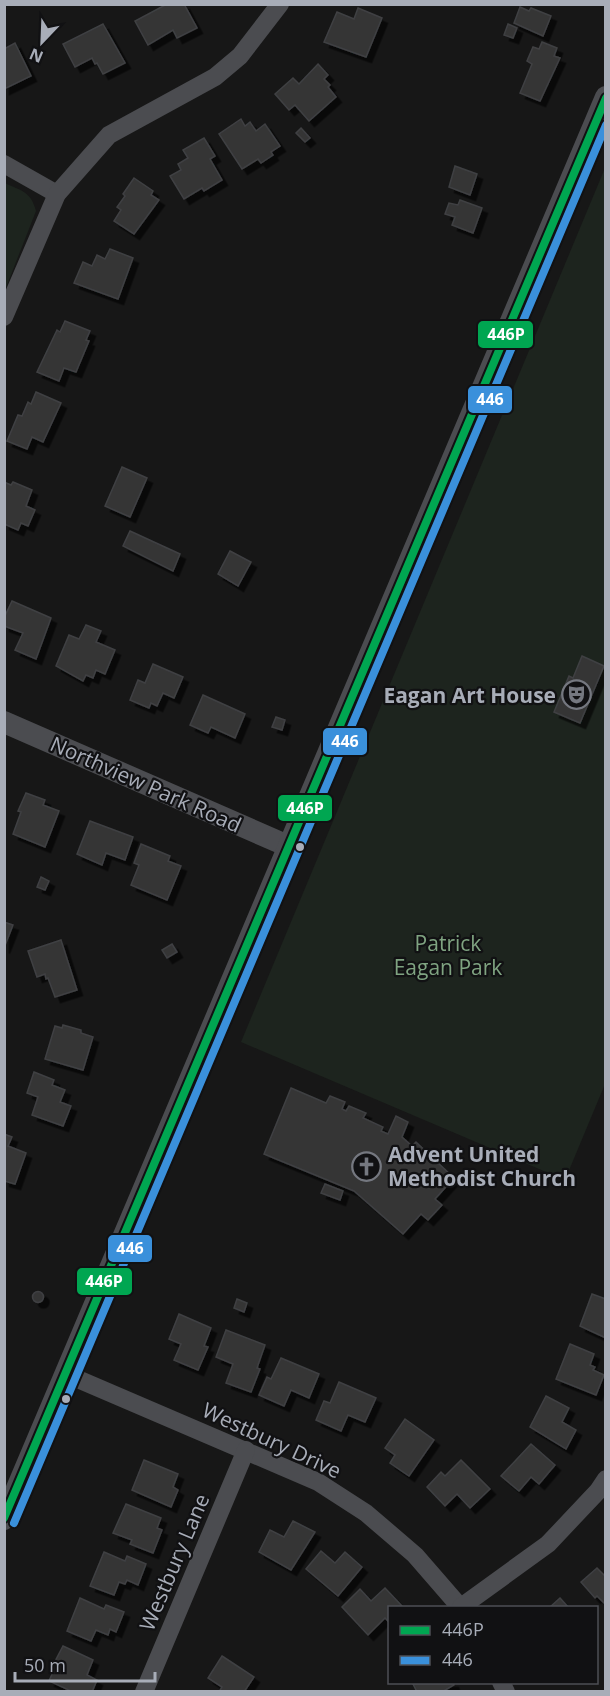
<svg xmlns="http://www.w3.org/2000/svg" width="610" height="1696" font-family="'Open Sans',sans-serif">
<defs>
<filter id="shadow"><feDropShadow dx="5.5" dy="5.5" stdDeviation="0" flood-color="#0009"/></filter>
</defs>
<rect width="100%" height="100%" fill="#171717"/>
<!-- green -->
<g fill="#1d241e">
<path d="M605 168V1084L565 1180 241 1042Z"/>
<path d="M5 183C21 191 31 191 36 211L5 290Z"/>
</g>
<!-- building -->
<g fill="#353536" stroke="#3f4043" stroke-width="1.5" filter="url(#shadow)">
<path d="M167 4H184L197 28 177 38 173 30 148 45 135 21Z"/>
<path d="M520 7 529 11 531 8 551 16 543 36 514 23Z"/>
<path d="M358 8 382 18 366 57 324 42 337 12 354 19Z"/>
<path d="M103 24 125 63 103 74 97 63 95 64 92 58 75 67 63 44Z"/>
<path d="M508 24 517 28 513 38 504 35Z"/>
<path d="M542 42 557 48 554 56 560 58 540 101 520 93 532 64 527 61 533 47 539 49Z"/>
<path d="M15 43 31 76 4 89V49Z"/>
<path d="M318 64 328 75 324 79 330 85 328 87 336 97 309 121 295 105 289 110 275 94 293 78 299 84Z"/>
<path d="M241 119 245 126 250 122 256 131 265 124 280 146 271 152 273 155 261 163 258 159 242 169 219 134Z"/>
<path d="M301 128 310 138 305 142 296 133Z"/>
<path d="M204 138 215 156 210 159 222 180 204 191 202 188 184 199 170 176 181 170 178 164 188 158 183 150Z"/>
<path d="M455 166 477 174 470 195 449 187Z"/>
<path d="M134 178 153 191 151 195 159 200 134 234 114 221 121 210 117 207 125 196 123 194Z"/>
<path d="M460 200 482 208 473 233 452 225 455 217 445 214 449 203 458 205Z"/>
<path d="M110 249 133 258 118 299 74 283 83 262 92 266 97 255 105 259Z"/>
<path d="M65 321 90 331 86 340 89 341 76 372 64 368 59 381 37 372 57 330 60 332Z"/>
<path d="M36 392 61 403 43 442 32 437 27 449 7 441 18 415 22 416 28 402 31 404Z"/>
<path d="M122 467 147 478 130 517 105 506Z"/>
<path d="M4 482 11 485 13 482 32 490 26 506 35 510 28 526 21 523 18 530 4 524Z"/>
<path d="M130 531 180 554 173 571 123 546Z"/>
<path d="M230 551 251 562 238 586 218 574Z"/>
<path d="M12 601 51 618 36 659 15 650 23 633 4 626V618Z"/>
<path d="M86 625 101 631 96 642 115 650 105 674 96 670 93 678 86 675 83 681 56 666 69 635 79 639Z"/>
<path d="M582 656 604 666 580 723 554 712 569 676 573 678Z"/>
<path d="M153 664 183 677 174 698 163 693 157 706 151 703 149 708 130 700 138 680 145 683Z"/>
<path d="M203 695 245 714 235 738 211 727 208 733 190 725Z"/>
<path d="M276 717 285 720 282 730 272 727Z"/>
<path d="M26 793 45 800 43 805 59 811 45 847 13 834 21 812 18 811Z"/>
<path d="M90 821 133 837 125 860 106 853 102 865 77 854Z"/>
<path d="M141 844 170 856 168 861 181 866 167 900 131 885 139 865 134 863Z"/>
<path d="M41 877 49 881 45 890 37 887Z"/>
<path d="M4 922 13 925 4 948Z"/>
<path d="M61 940 77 990 55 997 48 978 46 979 45 974 37 977 28 951Z"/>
<path d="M172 944 177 952 167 958 162 950Z"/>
<path d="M63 1025 81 1030V1033L93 1037 83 1070 45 1059 55 1026 62 1028Z"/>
<path d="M34 1072 54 1080 52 1085 65 1090 60 1102 71 1106 63 1126 32 1115 38 1097 27 1093Z"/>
<path d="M291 1088 326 1103 330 1096 345 1102 342 1109 346 1111 349 1106 366 1113 363 1118 383 1127 381 1131 388 1134 396 1116 408 1122 402 1137 412 1146 416 1142 454 1178 435 1199 442 1205 428 1220 421 1214 403 1234 354 1191 264 1154Z"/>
<path d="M4 1134 12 1137 8 1146 26 1153 15 1184 4 1181Z"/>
<path d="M325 1184 343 1191 340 1200 321 1193Z"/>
<circle cx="38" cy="1297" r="5.5"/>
<path d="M592 1294 606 1299V1338L580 1326Z"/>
<path d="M237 1299 247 1303 244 1312 234 1308Z"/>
<path d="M179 1314 211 1328 204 1346 208 1347 198 1370 174 1360 181 1344 169 1339Z"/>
<path d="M226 1330 265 1345 257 1368 260 1369 251 1392 226 1383 233 1364 216 1357Z"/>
<path d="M570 1344 594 1354 590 1365 595 1367 593 1370 604 1375 596 1395 556 1379Z"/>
<path d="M281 1358 319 1374 309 1398 291 1390 284 1406 259 1395 267 1377 271 1379Z"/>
<path d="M339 1382 376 1398 365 1422 348 1415 341 1431 316 1420 324 1401 330 1403Z"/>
<path d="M546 1396 569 1408 562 1422 576 1430 566 1449 530 1427Z"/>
<path d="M405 1419 434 1440 409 1476 390 1463 395 1455 385 1448Z"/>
<path d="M531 1444 555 1465 539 1484 531 1477 519 1491 501 1476Z"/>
<path d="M144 1460 178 1474 173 1487 178 1490 171 1507 132 1490Z"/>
<path d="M461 1460 490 1489 470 1508 457 1494 445 1506 427 1487 441 1472 445 1476Z"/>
<path d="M126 1504 161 1518 157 1528 162 1530 153 1553 130 1544 132 1540 113 1533Z"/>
<path d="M293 1521 315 1532 291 1570 259 1552 270 1530 284 1537Z"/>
<path d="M321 1551 335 1563 345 1552 362 1567 338 1596 306 1569Z"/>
<path d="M104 1552 125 1561 127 1556 146 1564 138 1585 127 1580 125 1584 119 1582 114 1595 90 1586Z"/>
<path d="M597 1568 606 1577V1605L597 1596 595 1598 581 1582Z"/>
<path d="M385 1588 403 1607 390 1608V1620L388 1621 385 1618 368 1635 342 1607 360 1589 371 1601Z"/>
<path d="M80 1598 104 1609 106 1605 124 1612 116 1632 110 1629 108 1635 96 1630 91 1641 67 1631Z"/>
<path d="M560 1598 569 1608H549Z"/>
<path d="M63 1646 93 1660 87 1675 97 1680 92 1692H73L49 1681 53 1672 50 1671Z"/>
<path d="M222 1656 254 1677 244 1692H219L222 1687 208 1678Z"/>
<path d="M412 1682H453L454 1685 442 1692H417Z"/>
</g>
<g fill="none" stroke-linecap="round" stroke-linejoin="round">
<!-- minor -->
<g stroke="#4b4c50" stroke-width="18">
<path d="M4 164 57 194"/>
<path d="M4 317 57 194 109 135 215 77 240 56 280 4"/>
<path d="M66 1374 318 1482 366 1513 415 1555 461 1608"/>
<path d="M461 1607 548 1544 598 1491 606 1479"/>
<path d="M501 1682 506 1692"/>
<path d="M144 1692 246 1450"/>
</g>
<!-- tertiary -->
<g stroke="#4b4c50" stroke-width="22">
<path d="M4 722 288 846"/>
<path d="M4 1519 606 97"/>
</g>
<defs>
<path id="bus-1" d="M4 1518 606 98"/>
<path id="bus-2" d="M14 1523 606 125"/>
</defs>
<!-- bus-1 casing -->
<use href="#bus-1" stroke="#111113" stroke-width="12"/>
<!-- bus-2 casing -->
<use href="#bus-2" stroke="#111113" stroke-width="12"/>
<!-- bus-1 -->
<use href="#bus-1" stroke="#00a651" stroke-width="8"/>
<!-- bus-2 -->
<use href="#bus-2" stroke="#3a90db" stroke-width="8"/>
</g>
<!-- icons -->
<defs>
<symbol id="theatre-ring" viewBox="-11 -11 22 22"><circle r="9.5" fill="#111113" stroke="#757880" stroke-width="1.5"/><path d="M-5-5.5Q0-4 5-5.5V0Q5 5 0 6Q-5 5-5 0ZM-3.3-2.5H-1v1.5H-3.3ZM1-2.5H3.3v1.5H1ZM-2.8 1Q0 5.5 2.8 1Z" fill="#757880"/></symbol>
<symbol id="church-ring" viewBox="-11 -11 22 22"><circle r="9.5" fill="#111113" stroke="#757880" stroke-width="1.5"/><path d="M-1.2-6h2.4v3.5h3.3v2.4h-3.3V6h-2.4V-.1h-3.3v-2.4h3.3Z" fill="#757880"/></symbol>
</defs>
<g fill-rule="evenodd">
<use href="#theatre-ring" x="560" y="678" width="33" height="33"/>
<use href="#church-ring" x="350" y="1150" width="33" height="33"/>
</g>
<!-- markers -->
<g fill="#a8adb8" stroke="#111113" stroke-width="2">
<circle cx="300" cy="847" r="5"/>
<circle cx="66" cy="1399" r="5"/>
</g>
<g text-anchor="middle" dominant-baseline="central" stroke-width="4.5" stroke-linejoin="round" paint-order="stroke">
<!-- poi labels -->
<g font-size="21" font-weight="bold" fill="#a8adb8" stroke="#111113" text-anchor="end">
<text x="556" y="695">Eagan Art House</text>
<text x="388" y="1154" text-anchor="start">Advent United<tspan x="388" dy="24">Methodist Church</tspan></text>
</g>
<!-- street labels -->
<g font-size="21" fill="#a8adb8" stroke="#111113">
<text transform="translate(146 784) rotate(24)">Northview Park Road</text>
<text transform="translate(272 1440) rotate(25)">Westbury Drive</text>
<text transform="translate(174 1562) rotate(-67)">Westbury Lane</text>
</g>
<!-- park labels -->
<g font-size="21" fill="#7fa381" stroke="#111113">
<text x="448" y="943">Patrick<tspan x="448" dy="24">Eagan Park</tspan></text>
</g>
</g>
<g stroke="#111113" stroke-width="2">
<rect x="477" y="320" width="57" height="29" rx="6" fill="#00a651"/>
<rect x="467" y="385" width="46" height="29" rx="6" fill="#3a90db"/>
<rect x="322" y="727" width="46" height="29" rx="6" fill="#3a90db"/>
<rect x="277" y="794" width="56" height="28" rx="6" fill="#00a651"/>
<rect x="107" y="1234" width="46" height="29" rx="6" fill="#3a90db"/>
<rect x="76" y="1267" width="57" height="29" rx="6" fill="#00a651"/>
</g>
<g font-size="16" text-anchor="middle" font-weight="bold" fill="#fff">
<text x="506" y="340">446P</text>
<text x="490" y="405">446</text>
<text x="345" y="747">446</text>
<text x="305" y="814">446P</text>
<text x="130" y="1254">446</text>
<text x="104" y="1287">446P</text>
</g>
<!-- border -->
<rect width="610" height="1696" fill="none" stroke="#a8adb8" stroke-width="12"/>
<!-- legend -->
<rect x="388" y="1606" width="210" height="78" fill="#111113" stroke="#4d4f55" stroke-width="1.5"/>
<rect x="400" y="1626" width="30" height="9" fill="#00a651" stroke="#4d4f55" stroke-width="1.5"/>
<text x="442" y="1636" font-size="18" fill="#a8adb8">446P</text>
<rect x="400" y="1656" width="30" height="9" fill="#3a90db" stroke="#4d4f55" stroke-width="1.5"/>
<text x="442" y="1666" font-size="18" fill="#a8adb8">446</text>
<!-- north arrow -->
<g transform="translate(42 42) rotate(203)" stroke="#111113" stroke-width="4.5" paint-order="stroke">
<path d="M0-4.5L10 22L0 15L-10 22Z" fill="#a8adb8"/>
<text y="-9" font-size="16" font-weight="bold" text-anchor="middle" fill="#a8adb8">N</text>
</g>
<!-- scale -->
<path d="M15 1672v9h140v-9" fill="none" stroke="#a8adb8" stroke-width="3"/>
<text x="24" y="1672" font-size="18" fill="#a8adb8" stroke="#111113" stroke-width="4.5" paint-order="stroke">50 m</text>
</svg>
